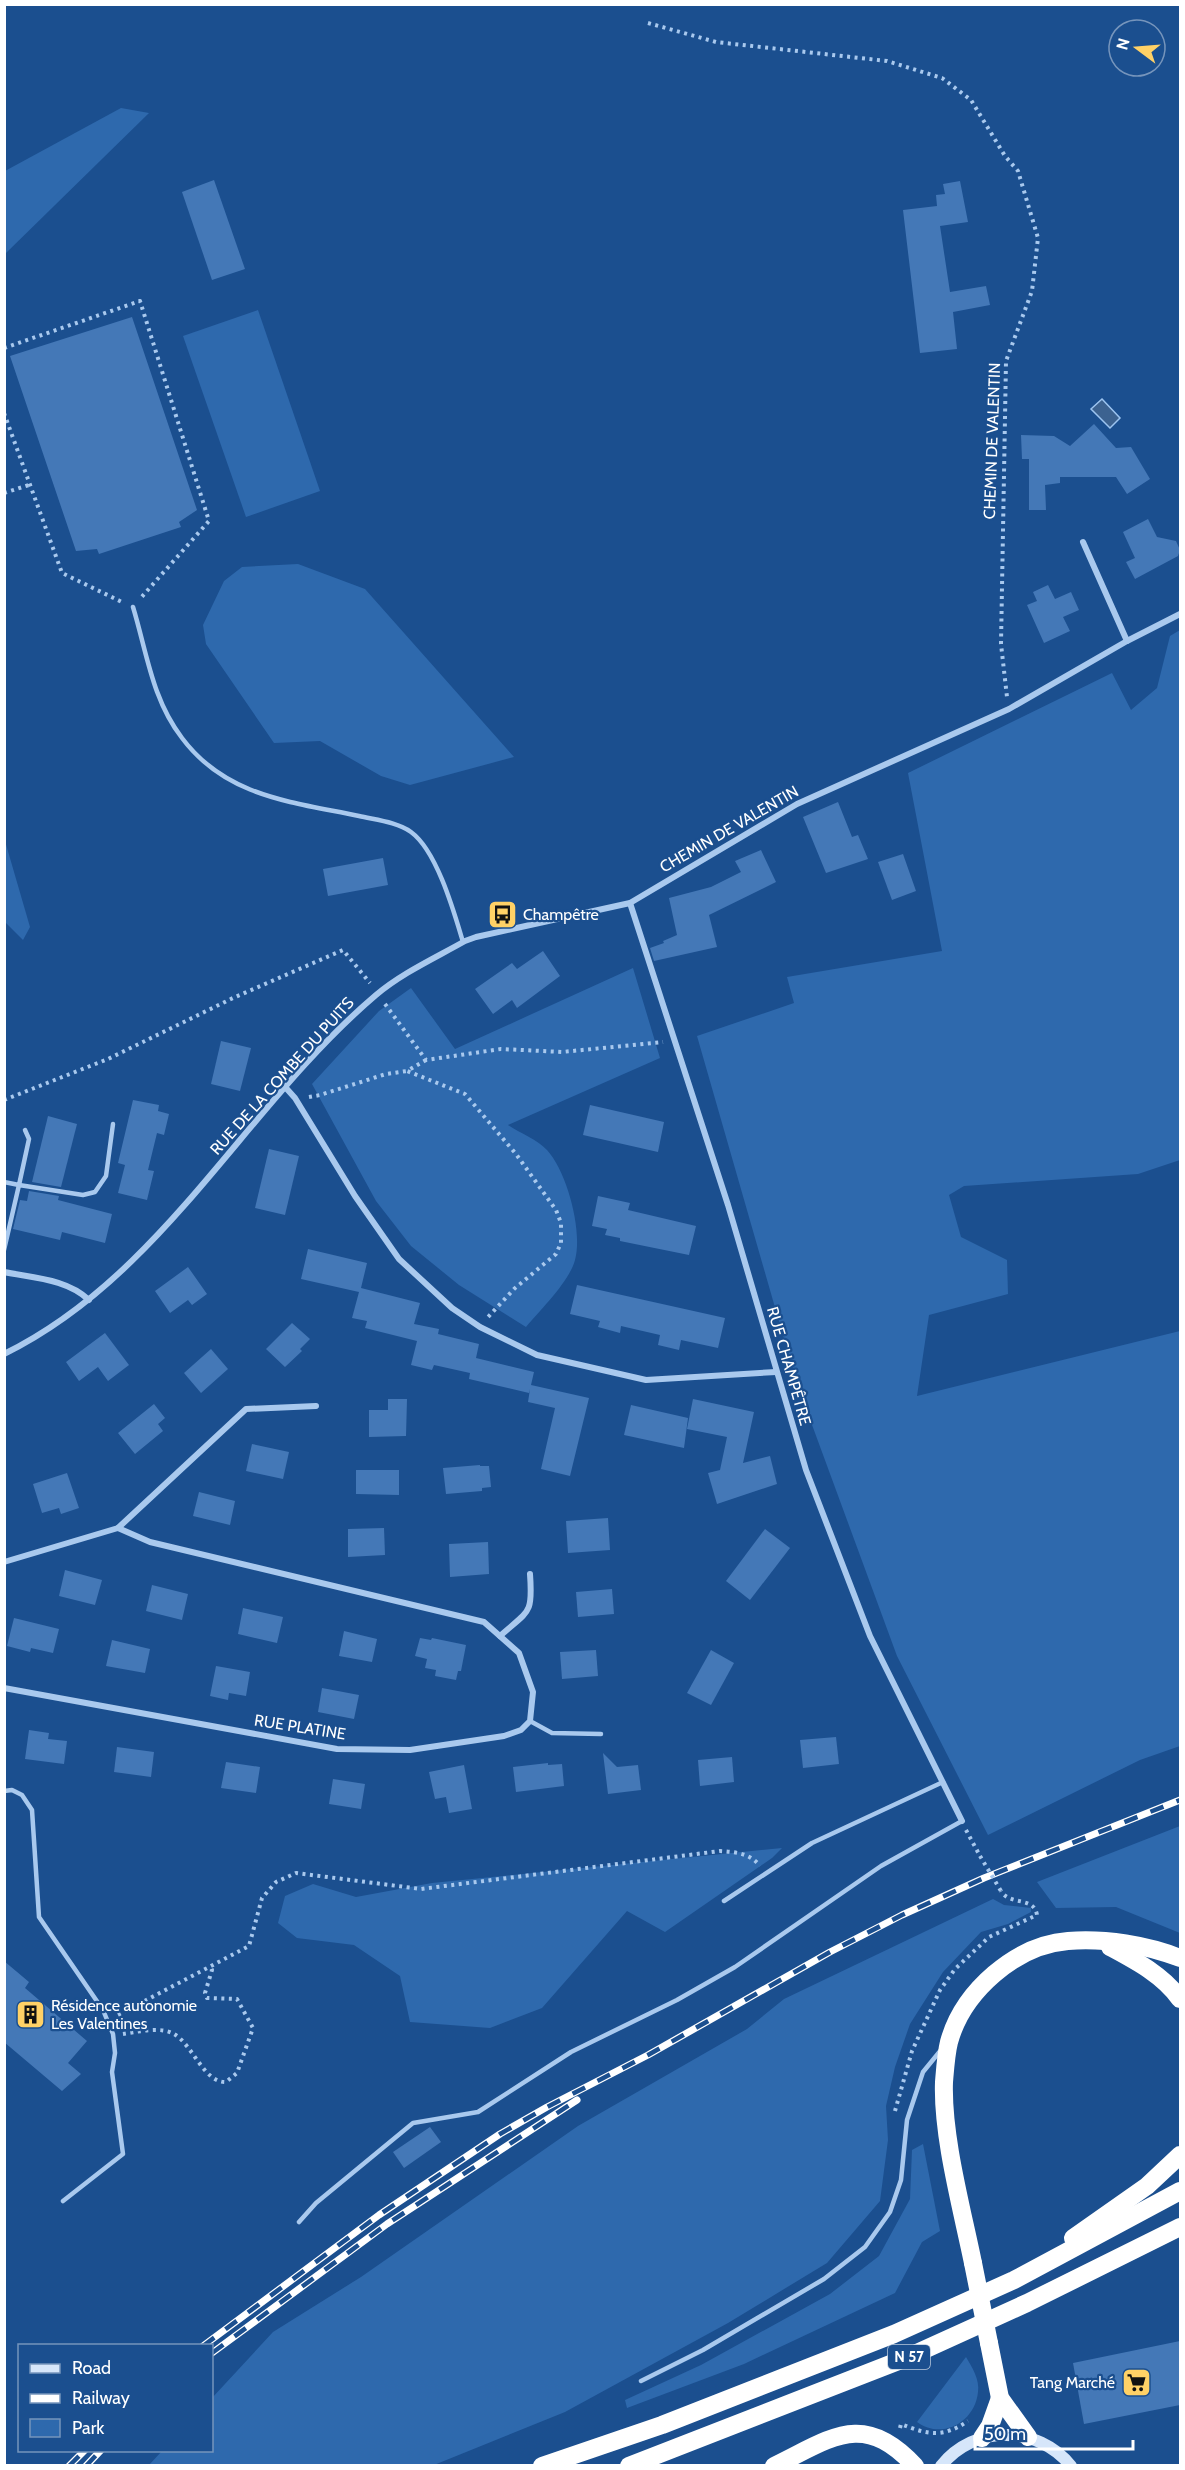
<svg xmlns="http://www.w3.org/2000/svg" width="1185" height="2470" font-family="Cabin,sans-serif">
<rect width="100%" height="100%" fill="#1b4f8f"/>
<!-- green -->
<g fill="#2e69ad">
<path d="M121 108 149 113 5 254V171Z"/>
<path d="M258 310 320 491 246 517 183 336Z"/>
<path d="M298 564 365 589 514 757 410 785 381 776 320 741 274 743 206 644 203 625 224 581 242 567Z"/>
<path d="M1180 630V1160L1138 1174 964 1186 949 1195 961 1237 1007 1260 1008 1294 929 1315 917 1396 1180 1331V1746L1140 1760 988 1835 897 1656 797 1384 697 1036 794 1003 787 977 942 951 908 773 1112 673 1131 710 1157 688 1170 636Z"/>
<path d="M5 841 30 927 23 940 5 922Z"/>
<path d="M633 968 660 1058 508 1125C520 1133 538 1140 547 1150 567 1172 583 1231 575 1260 569 1282 541 1309 526 1327L459 1285 411 1246 376 1201 312 1084 379 1011 411 988 455 1049Z"/>
<path d="M1180 1826V1933L1116 1907 1056 1908 1037 1882Z"/>
<path d="M782 1848 772 1858 665 1932 627 1911 542 2008 490 2028 410 2022 400 1976 354 1945 297 1938 278 1923 285 1896 313 1884 356 1897 432 1883Z"/>
<path d="M993 1899 1004 1905 1031 1908V1912L1008 1924 981 1932 943 1972 910 2024 895 2067 886 2106 888 2140 880 2201 827 2263 728 2323 565 2412 434 2465H149L162 2451 212 2450V2398L273 2332 361 2277 578 2126 747 2029 784 1999Z"/>
<path d="M923 2144 940 2231 922 2242 895 2293 744 2364 627 2408 625 2400 701 2365 830 2294 879 2256 910 2199 912 2150Z"/>
<path d="M966 2357C972 2367 980 2380 978 2392 975 2423 941 2440 917 2422Z"/>
</g>
<!-- water -->
<path fill="#3c6290" stroke="#9cc4f0" stroke-width="1.5" d="M1102 399 1120 418 1110 428 1091 409Z"/>
<!-- building -->
<g fill="#4478b7">
<path d="M214 180 245 269 212 280 182 192Z"/>
<path d="M960 181 968 222 940 226 950 292 986 286 990 305 953 312 957 349 920 353 903 210 937 206 936 195 945 194 943 184Z"/>
<path d="M132 317 197 510 179 522 181 527 99 554 97 549 76 551 10 356Z"/>
<path d="M1094 424 1116 448 1131 447 1150 479 1127 494 1116 477H1060V483L1045 485 1046 510H1029V459H1022L1021 435 1054 436 1070 446Z"/>
<path d="M1148 519 1157 537 1176 541 1180 550 1178 556 1135 579 1126 562 1135 558 1123 532Z"/>
<path d="M1048 585 1055 599 1071 592 1079 610 1063 617 1070 631 1044 643 1027 605 1037 601 1033 592Z"/>
<path d="M838 802 852 837 858 835 868 859 826 873 803 817Z"/>
<path d="M761 850 776 882 709 915 717 947 654 961 650 948 664 943 663 941 677 935 669 898 711 887 741 872 735 861Z"/>
<path d="M903 854 916 891 892 900 878 862Z"/>
<path d="M383 858 388 885 328 896 323 869Z"/>
<path d="M543 951 560 976 517 1008 512 1000 493 1014 475 989 512 963 517 969Z"/>
<path d="M221 1041 251 1048 240 1091 211 1084Z"/>
<path d="M133 1100 159 1105 158 1111 169 1114 164 1135 157 1133 148 1170 154 1171 147 1200 118 1193 125 1165 118 1163Z"/>
<path d="M590 1105 664 1122 658 1152 583 1135Z"/>
<path d="M48 1116 77 1124 61 1187 32 1182Z"/>
<path d="M269 1149 299 1156 285 1215 255 1208Z"/>
<path d="M29 1191 59 1196 58 1200 112 1214 105 1243 62 1232 60 1240 13 1229 20 1200 27 1201Z"/>
<path d="M598 1196 630 1203 628 1210 696 1226 689 1255 620 1241V1238L605 1235 607 1229 592 1226Z"/>
<path d="M308 1249 367 1263 361 1288 420 1303 414 1324 439 1329 438 1334 479 1344 476 1358 534 1372 531 1385 589 1398 570 1476 541 1469 555 1408 528 1402 530 1389 529 1393 469 1379 470 1373 434 1365 432 1370 411 1365 417 1341 365 1328 367 1321 352 1318 359 1292 301 1279Z"/>
<path d="M188 1267 207 1294 192 1305 188 1300 170 1313 155 1291Z"/>
<path d="M577 1285 725 1318 718 1348 681 1340 679 1350 658 1345 660 1335 621 1326 620 1333 598 1327 600 1321 570 1314Z"/>
<path d="M292 1323 310 1339 300 1349 302 1351 285 1367 266 1349Z"/>
<path d="M105 1333 129 1365 108 1381 98 1367 79 1381 66 1362Z"/>
<path d="M211 1349 228 1369 201 1393 184 1373Z"/>
<path d="M388 1399H407L406 1436 369 1437V1410H388Z"/>
<path d="M693 1399 754 1412 743 1463 770 1456 777 1484 717 1504 708 1473 720 1470 727 1437 687 1429Z"/>
<path d="M154 1404 165 1418 158 1424 163 1431 135 1454 118 1433Z"/>
<path d="M631 1405 688 1418 684 1448 624 1435Z"/>
<path d="M252 1444 289 1452 283 1479 246 1471Z"/>
<path d="M480 1465V1466H489L491 1487 482 1488V1491L446 1494 443 1468Z"/>
<path d="M356 1470H399V1495L356 1494Z"/>
<path d="M67 1473 79 1508 61 1514 59 1508 42 1513 33 1484Z"/>
<path d="M199 1492 235 1501 230 1525 193 1516Z"/>
<path d="M608 1518 610 1550 568 1553 566 1521Z"/>
<path d="M384 1528 385 1555 348 1557V1529Z"/>
<path d="M765 1529 790 1548 750 1600 726 1581Z"/>
<path d="M488 1542 489 1574 450 1577 449 1544Z"/>
<path d="M65 1570 102 1580 95 1605 59 1596Z"/>
<path d="M152 1585 188 1594 182 1620 146 1611Z"/>
<path d="M612 1589 614 1614 578 1617 576 1592Z"/>
<path d="M243 1608 283 1617 277 1643 238 1634Z"/>
<path d="M14 1618 59 1629 53 1653 31 1648 30 1652 7 1646Z"/>
<path d="M344 1631 377 1639 372 1662 339 1656Z"/>
<path d="M420 1638 431 1640 432 1638 466 1645 461 1671H458L456 1680 435 1676 436 1670 425 1668 427 1659 415 1656Z"/>
<path d="M112 1640 150 1649 145 1673 106 1666Z"/>
<path d="M596 1650 598 1676 562 1679 560 1652Z"/>
<path d="M711 1650 734 1663 711 1705 687 1693Z"/>
<path d="M216 1666 250 1672 246 1696 229 1693 228 1700 210 1696Z"/>
<path d="M322 1688 359 1695 354 1719 318 1712Z"/>
<path d="M29 1730 49 1733 48 1739 67 1741 64 1764 25 1759Z"/>
<path d="M836 1737 839 1764 803 1768 800 1740Z"/>
<path d="M117 1747 154 1752 151 1777 114 1772Z"/>
<path d="M603 1753 617 1767 638 1765 641 1790 608 1794Z"/>
<path d="M732 1757 734 1782 700 1786 698 1760Z"/>
<path d="M226 1762 260 1767 256 1793 221 1788Z"/>
<path d="M548 1763V1765L562 1764 564 1786 516 1792 513 1767Z"/>
<path d="M464 1765 472 1809 449 1813 446 1797 435 1799 429 1772Z"/>
<path d="M333 1779 365 1784 361 1809 329 1804Z"/>
<path d="M4 1961 29 1982 25 1988 87 2041 68 2063 81 2074 62 2091 4 2042Z"/>
<path d="M430 2127 441 2142 404 2168 393 2152Z"/>
<path d="M1180 2341V2405L1084 2424 1073 2363Z"/>
</g>
<g fill="none" stroke-linecap="round" stroke-linejoin="round">
<!-- path -->
<g stroke="#a9c9ee" stroke-width="4" stroke-dasharray="3 4.5" stroke-linecap="butt">
<path d="M648 23 716 42 887 61 942 78 971 100 1005 156 1018 171 1038 238 1032 291 1006 361 1001 644 1007 697"/>
<path d="M4 348 140 301 209 521 139 600"/>
<path d="M4 413 62 573 124 603"/>
<path d="M4 493 29 485"/>
<path d="M385 1004 426 1060 501 1049 562 1052 663 1042"/>
<path d="M426 1060 407 1071 465 1094 516 1154 556 1210 561 1223V1243L556 1254 514 1289 488 1317"/>
<path d="M309 1097 320 1095 386 1074 407 1071"/>
<path d="M4 1100 108 1059 233 998 343 950 370 983"/>
<path d="M966 1830 980 1856"/>
<path d="M118 2015 249 1946 262 1898 276 1882 296 1873 421 1889 720 1851C735 1852 750 1853 760 1866"/>
<path d="M123 2034C137 2032 161 2026 174 2034 193 2045 204 2083 226 2082L237 2073 253 2028 237 1999 207 1998 205 1993 212 1970 210 1966"/>
<path d="M895 2111 912 2051 940 1990 955 1969 989 1937 1037 1915C1034 1896 1010 1906 1001 1891"/>
<path d="M900 2428 901 2424C928 2435 943 2438 968 2421"/>
</g>
<!-- lane -->
<g stroke="#a9c9ee" stroke-width="4.5">
<path d="M133 607C147 653 152 699 182 738 226 797 292 802 359 816 376 820 397 822 411 832 437 851 454 912 463 942"/>
<path d="M4 1182 19 1185 29 1139 25 1130"/>
<path d="M4 1250 19 1185 83 1195 95 1192 106 1176 113 1124"/>
<path d="M530 1721 552 1733 601 1734"/>
<path d="M4 1791 12 1790 22 1795 32 1810 39 1917 103 2010 113 2034 115 2053 112 2072 123 2154 63 2201"/>
<path d="M724 1901 812 1843 943 1782"/>
<path d="M299 2222 316 2203 413 2123 478 2112 571 2052 677 2000 735 1967 881 1866 962 1821"/>
<path d="M641 2381 703 2350 824 2279 865 2247 890 2212 901 2180 907 2120 923 2072 941 2050"/>
</g>
<!-- street -->
<g stroke="#a9c9ee" stroke-width="6">
<path d="M1083 542 1127 641"/>
<path d="M630 903 728 1205 806 1470 870 1636 962 1821"/>
<path d="M286 1088 295 1098 355 1196 399 1259 452 1308 480 1327 537 1355 646 1380 776 1372"/>
<path d="M4 1272C34 1278 67 1279 89 1300"/>
<path d="M4 1354C163 1276 245 1106 376 995 402 973 435 958 465 941L476 937 630 903 797 804 1009 709 1127 641 1180 614"/>
<path d="M4 1562 118 1528 246 1409 316 1406"/>
<path d="M500 1636C529 1610 533 1615 530 1574"/>
<path d="M4 1688 337 1749 410 1750 504 1736 521 1730 530 1721 533 1692 519 1653 484 1622 150 1542 118 1528"/>
</g>
<!-- secondary -->
<path stroke="#d6e6fa" stroke-width="12" d="M941 2466C974 2424 1038 2425 1071 2466"/>
<!-- highway -->
<g stroke="#fff" stroke-width="18">
<path d="M1110 1947C1136 1961 1163 1975 1180 1999"/>
<path d="M1073 2238 1147 2186 1180 2155"/>
<path d="M973 2263C962 2209 942 2136 944 2082 945 2070 946 2054 949 2042 963 1991 1016 1945 1068 1941 1105 1938 1147 1945 1180 1958"/>
<path d="M989 2343 1000 2398 1028 2437"/>
<path d="M982 2438 990 2426 1000 2398"/>
<path d="M542 2466 662 2425 894 2334 1014 2280 1180 2191"/>
<path d="M629 2466 906 2358 1027 2303 1180 2227"/>
<path d="M774 2466C832 2438 863 2410 915 2466"/>
</g>
<defs>
<g id="rail">
<path d="M203 2346 379 2215 500 2134 547 2107 648 2055 830 1952 902 1915 984 1878 1180 1800"/>
<path d="M212 2353 387 2224 577 2100"/>
<path d="M69 2466 85 2450"/>
<path d="M86 2466 101 2450"/>
</g>
</defs>
<!-- rail casing -->
<use href="#rail" stroke="#fff" stroke-width="7"/>
<!-- rail -->
<use href="#rail" stroke="#1b4f8f" stroke-width="4.5" stroke-dasharray="14" stroke-linecap="butt"/>
<!-- path-bridge -->
<path stroke="#a9c9ee" stroke-width="4" stroke-dasharray="3 4.5" stroke-linecap="butt" d="M980 1856 1001 1891"/>
<!-- highway-bridge -->
<path stroke="#fff" stroke-width="18" d="M973 2263 989 2343"/>
</g>
<!-- icons -->
<defs>
<symbol id="bus-square" viewBox="-11 -11 22 22"><rect x="-9" y="-9" width="18" height="18" rx="4" fill="#ffd166" stroke="#1b4f8f"/><path d="M-5-6H5V4H4V6H2V4H-2V6H-4V4H-5ZM-3.5-4V0h7V-4ZM-3.5 1.2v1.5H-2V1.2ZM2 1.2v1.5H3.5V1.2Z" fill="#111"/></symbol>
<symbol id="building-square" viewBox="-11 -11 22 22"><rect x="-9" y="-9" width="18" height="18" rx="4" fill="#ffd166" stroke="#1b4f8f"/><path d="M-4-6H4V6H1V3H-1V6H-4ZM-2.5-4.3h1.7v1.8h-1.7ZM.8-4.3h1.7v1.8H.8ZM-2.5-1h1.7V.8h-1.7ZM.8-1h1.7V.8H.8Z" fill="#111"/></symbol>
<symbol id="supermarket-square" viewBox="-11 -11 22 22"><rect x="-9" y="-9" width="18" height="18" rx="4" fill="#ffd166" stroke="#1b4f8f"/><path d="M-6-5.5h2.5l.6 2H6L4.5 2H-2.5L-4.4-4H-6ZM-1.5 3.2a1.3 1.3 0 1 0 .1 0ZM3 3.2a1.3 1.3 0 1 0 .1 0Z" fill="#111"/></symbol>
</defs>
<g fill-rule="evenodd">
<use href="#bus-square" x="486" y="898" width="33" height="33"/>
<use href="#building-square" x="14" y="1998" width="33" height="33"/>
<use href="#supermarket-square" x="1120" y="2366" width="33" height="33"/>
</g>
<g text-anchor="middle" dominant-baseline="central" stroke-width="4.5" stroke-linejoin="round" paint-order="stroke">
<!-- shield labels -->
<rect fill="#1b4f8f" stroke="#bbcadd" stroke-width="1.5" x="888" y="2345" width="42" height="24" rx="4.5"/>
<g font-size="15" font-weight="bold" fill="#fff">
<text x="909" y="2357">N 57</text>
</g>
<!-- street labels -->
<g font-size="16" fill="#fff" stroke="#1b4f8f">
<text transform="translate(992 441) rotate(-88)">CHEMIN DE VALENTIN</text>
<text transform="translate(729 829) rotate(-30)">CHEMIN DE VALENTIN</text>
<text transform="translate(282 1076) rotate(-48)">RUE DE LA COMBE DU PUITS</text>
<text transform="translate(789 1366) rotate(74)">RUE CHAMPÊTRE</text>
<text transform="translate(300 1727) rotate(9)">RUE PLATINE</text>
</g>
<!-- poi labels -->
<g font-size="16" fill="#fff" stroke="#1b4f8f" text-anchor="start">
<text x="523" y="914">Champêtre</text>
<text x="51" y="2005">Résidence autonomie<tspan x="51" dy="18">Les Valentines</tspan></text>
<text x="1115" y="2382" text-anchor="end">Tang Marché</text>
</g>
</g>
<!-- border -->
<rect width="1185" height="2470" fill="none" stroke="#ffffff" stroke-width="12"/>
<!-- legend -->
<rect x="18" y="2344" width="195" height="108" fill="#1b4f8f" stroke="#7695bc" stroke-width="1.5"/>
<rect x="30" y="2364" width="30" height="9" fill="#d6e6fa" stroke="#7695bc" stroke-width="1.5"/>
<text x="72" y="2374" font-size="18" fill="#ffffff">Road</text>
<rect x="30" y="2394" width="30" height="9" fill="#ffffff" stroke="#7695bc" stroke-width="1.5"/>
<text x="72" y="2404" font-size="18" fill="#ffffff">Railway</text>
<rect x="30" y="2419" width="30" height="18" fill="#2e69ad" stroke="#7695bc" stroke-width="1.5"/>
<text x="72" y="2434" font-size="18" fill="#ffffff">Park</text>
<!-- north arrow -->
<g transform="translate(1137 48) rotate(286)"><circle r="28" fill="#1b4f8f" stroke="#7695bc" stroke-width="1.5"/>
<path d="M0-4.5L10 22L0 15L-10 22Z" fill="#ffd166"/>
<text y="-9" font-size="16" font-weight="bold" text-anchor="middle" fill="#ffffff">N</text>
</g>
<!-- scale -->
<path d="M975 2440v9h158v-9" fill="none" stroke="#ffffff" stroke-width="3"/>
<text x="984" y="2440" font-size="18" fill="#ffffff" stroke="#1b4f8f" stroke-width="4.5" paint-order="stroke">50 m</text>
</svg>
